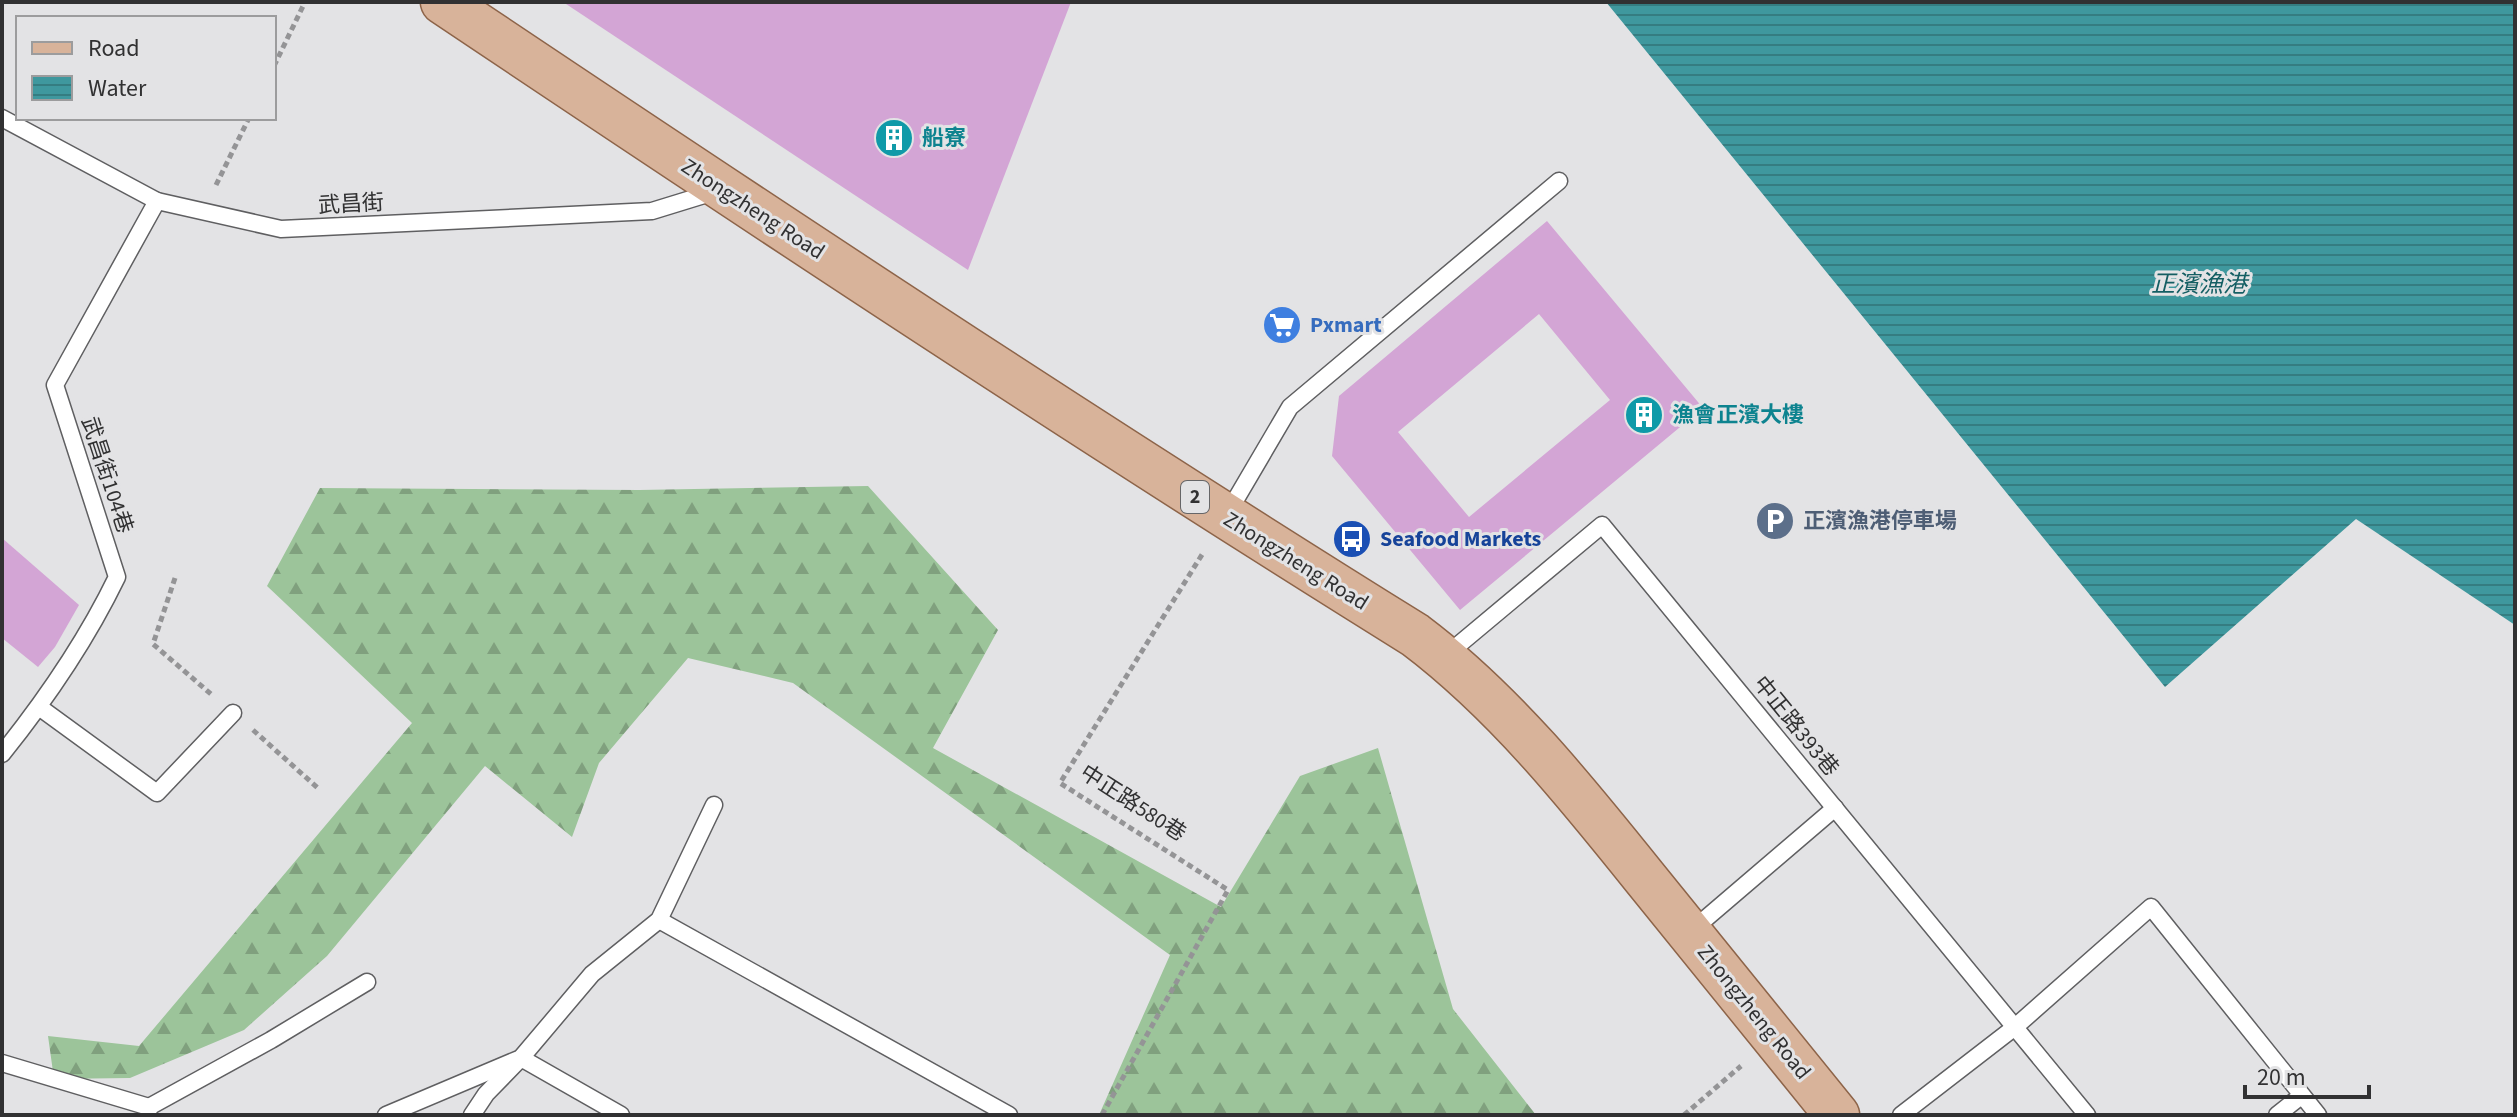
<svg xmlns="http://www.w3.org/2000/svg" width="2517" height="1117" font-family="'Source Sans 3','Noto Sans TC',sans-serif">
<defs>
<pattern id="forest-firs" width="22" height="20" patternUnits="userSpaceOnUse" patternTransform="scale(2)"><rect width="22" height="20" fill="#9cc49a"/><path d="M5 1l3.5 6h-7zM16 11l3.5 6h-7z" fill="#80a07e"/></pattern>
<pattern id="water-rules" width="6" height="5" patternUnits="userSpaceOnUse" patternTransform="scale(2)"><rect width="6" height="5" fill="#3f989e"/><path d="M0 2.5h6" fill="none" stroke="#357d81"/></pattern>
</defs>
<rect width="100%" height="100%" fill="#e3e3e5"/>
<!-- forest -->
<path fill="url(#forest-firs)" d="M868 486 998 630 933 748 1221 907 1300 776 1378 748 1453 1009 1536 1115H1099L1170 955 793 683 688 658 599 763 572 837 485 766 327 956 244 1030 130 1078 54 1079 48 1036 139 1046 412 723 267 586 320 488 639 490Z"/>
<!-- water -->
<path fill="url(#water-rules)" d="M1606 2H2515V625L2356 519 2165 687Z"/>
<!-- building -->
<g fill="#d3a5d5" fill-rule="evenodd">
<path d="M563 2H1071L968 270Z"/>
<path d="M1547 221 1703 408 1460 610 1332 456 1339 396ZM1539 314 1610 400 1469 517 1398 432Z"/>
<path d="M2 538 79 605 55 647 38 667 2 638Z"/>
</g>
<g fill="none" stroke-linecap="round" stroke-linejoin="round">
<defs>
<g id="lane">
<path d="M2 118 157 201 281 229 652 211 717 191"/>
<path d="M1226 516 1290 407 1559 181"/>
<path d="M1444 657 1602 525 2087 1115"/>
<path d="M39 707 157 793 233 713"/>
<path d="M2 754C47 698 86 641 117 577L55 385 157 201"/>
<path d="M659 920 1009 1115"/>
<path d="M1690 932 1835 808"/>
<path d="M2 1063 149 1107 148 1115"/>
<path d="M149 1107 271 1040 367 982"/>
<path d="M386 1115 521 1058 592 974 659 920 714 805"/>
<path d="M472 1115 486 1094 521 1058 621 1115"/>
<path d="M1901 1115 2015 1027 2151 907 2318 1115"/>
<path d="M2277 1115 2301 1096"/>
</g>
<path id="primary" d="M443 2C764 217 1087 431 1415 635 1504 702 1576 792 1645 878 1709 957 1773 1036 1837 1115"/>
</defs>
<!-- lane casing -->
<use href="#lane" stroke="#5f5f61" stroke-width="19"/>
<!-- primary casing -->
<use href="#primary" stroke="#8d6449" stroke-width="47"/>
<!-- path -->
<g stroke="#949496" stroke-width="5" stroke-dasharray="6 4" stroke-linecap="butt">
<path d="M274 66 305 2"/>
<path d="M216 185 249 118"/>
<path d="M175 578 153 644 212 695"/>
<path d="M253 730 320 790"/>
<path d="M1102 1115 1228 890 1060 783 1203 553"/>
<path d="M1684 1115 1741 1066"/>
</g>
<!-- lane -->
<use href="#lane" stroke="#fff" stroke-width="16"/>
<!-- primary -->
<use href="#primary" stroke="#d8b39a" stroke-width="44"/>
</g>
<!-- icons -->
<defs>
<symbol id="building-disc" viewBox="-11 -11 22 22"><circle r="9.5" fill="#0f9aa8" stroke="#e3e3e5"/><path d="M-4-6H4V6H1V3H-1V6H-4ZM-2.5-4.3h1.7v1.8h-1.7ZM.8-4.3h1.7v1.8H.8ZM-2.5-1h1.7V.8h-1.7ZM.8-1h1.7V.8H.8Z" fill="#fff"/></symbol>
<symbol id="supermarket-disc" viewBox="-11 -11 22 22"><circle r="9.5" fill="#3f7fe0" stroke="#e3e3e5"/><path d="M-6-5.5h2.5l.6 2H6L4.5 2H-2.5L-4.4-4H-6ZM-1.5 3.2a1.3 1.3 0 1 0 .1 0ZM3 3.2a1.3 1.3 0 1 0 .1 0Z" fill="#fff"/></symbol>
<symbol id="parking-disc" viewBox="-11 -11 22 22"><circle r="9.5" fill="#5c6f8a" stroke="#e3e3e5"/><path d="M-3.5-5.5H1a3.5 3.5 0 0 1 0 7H-1V5.5H-3.5ZM-1-3.4V-.6H.8a1.4 1.4 0 0 0 0-2.8Z" fill="#fff"/></symbol>
<symbol id="bus-disc" viewBox="-11 -11 22 22"><circle r="9.5" fill="#1a4fb4" stroke="#e3e3e5"/><path d="M-5-6H5V4H4V6H2V4H-2V6H-4V4H-5ZM-3.5-4V0h7V-4ZM-3.5 1.2v1.5H-2V1.2ZM2 1.2v1.5H3.5V1.2Z" fill="#fff"/></symbol>
</defs>
<g fill-rule="evenodd">
<use href="#building-disc" x="872" y="116" width="44" height="44"/>
<use href="#supermarket-disc" x="1260" y="303" width="44" height="44"/>
<use href="#building-disc" x="1622" y="393" width="44" height="44"/>
<use href="#parking-disc" x="1753" y="499" width="44" height="44"/>
<use href="#bus-disc" x="1330" y="517" width="44" height="44"/>
</g>
<g text-anchor="middle" dominant-baseline="central" stroke-width="6" stroke-linejoin="round" paint-order="stroke">
<!-- shield labels -->
<rect fill="#e3e3e5" stroke="#666668" stroke-width="2" x="1181" y="481" width="28" height="32" rx="6"/>
<g font-size="20" font-weight="bold" fill="#313132">
<text x="1195" y="497">2</text>
</g>
<!-- culture labels -->
<g font-size="22" font-weight="bold" fill="#0d838f" stroke="#e3e3e5" text-anchor="start">
<text x="922" y="138">船寮</text>
<text x="1672" y="415">漁會正濱大樓</text>
</g>
<!-- street labels -->
<g font-size="22" fill="#313132" stroke="#e3e3e5">
<text transform="translate(351 204) rotate(-3)">武昌街</text>
<text transform="translate(753 209) rotate(33)">Zhongzheng Road</text>
<text transform="translate(107 475) rotate(72)">武昌街104巷</text>
<text transform="translate(1296 561) rotate(32)">Zhongzheng Road</text>
<text transform="translate(1796 726) rotate(51)">中正路393巷</text>
<text transform="translate(1133 803) rotate(33)">中正路580巷</text>
<text transform="translate(1754 1012) rotate(51)">Zhongzheng Road</text>
</g>
<!-- shop labels -->
<g font-size="22" font-weight="bold" fill="#366cbe" stroke="#e3e3e5" text-anchor="start">
<text x="1310" y="325">Pxmart</text>
</g>
<!-- service labels -->
<g font-size="22" font-weight="bold" fill="#4e5e75" stroke="#e3e3e5" text-anchor="start">
<text x="1803" y="521">正濱漁港停車場</text>
</g>
<!-- transit labels -->
<g font-size="22" font-weight="bold" fill="#164399" stroke="#e3e3e5" text-anchor="start">
<text x="1380" y="539">Seafood Markets</text>
</g>
<!-- water labels -->
<g font-size="24" font-style="italic" fill="#145e63" stroke="#e3e3e5">
<text x="2199" y="284">正濱漁港</text>
</g>
</g>
<!-- border -->
<rect width="2517" height="1117" fill="none" stroke="#313132" stroke-width="8"/>
<!-- legend -->
<rect x="16" y="16" width="260" height="104" fill="#e3e3e5" stroke="#9c9c9d" stroke-width="2"/>
<rect x="32" y="42" width="40" height="12" fill="#d8b39a" stroke="#9c9c9d" stroke-width="2"/>
<text x="88" y="56" font-size="24" fill="#313132">Road</text>
<rect x="32" y="76" width="40" height="24" fill="url(#water-rules)" stroke="#9c9c9d" stroke-width="2"/>
<text x="88" y="96" font-size="24" fill="#313132">Water</text>
<!-- scale -->
<path d="M2245 1085v12h124v-12" fill="none" stroke="#313132" stroke-width="4"/>
<text x="2257" y="1085" font-size="24" fill="#313132" stroke="#e3e3e5" stroke-width="6" paint-order="stroke">20 m</text>
</svg>
